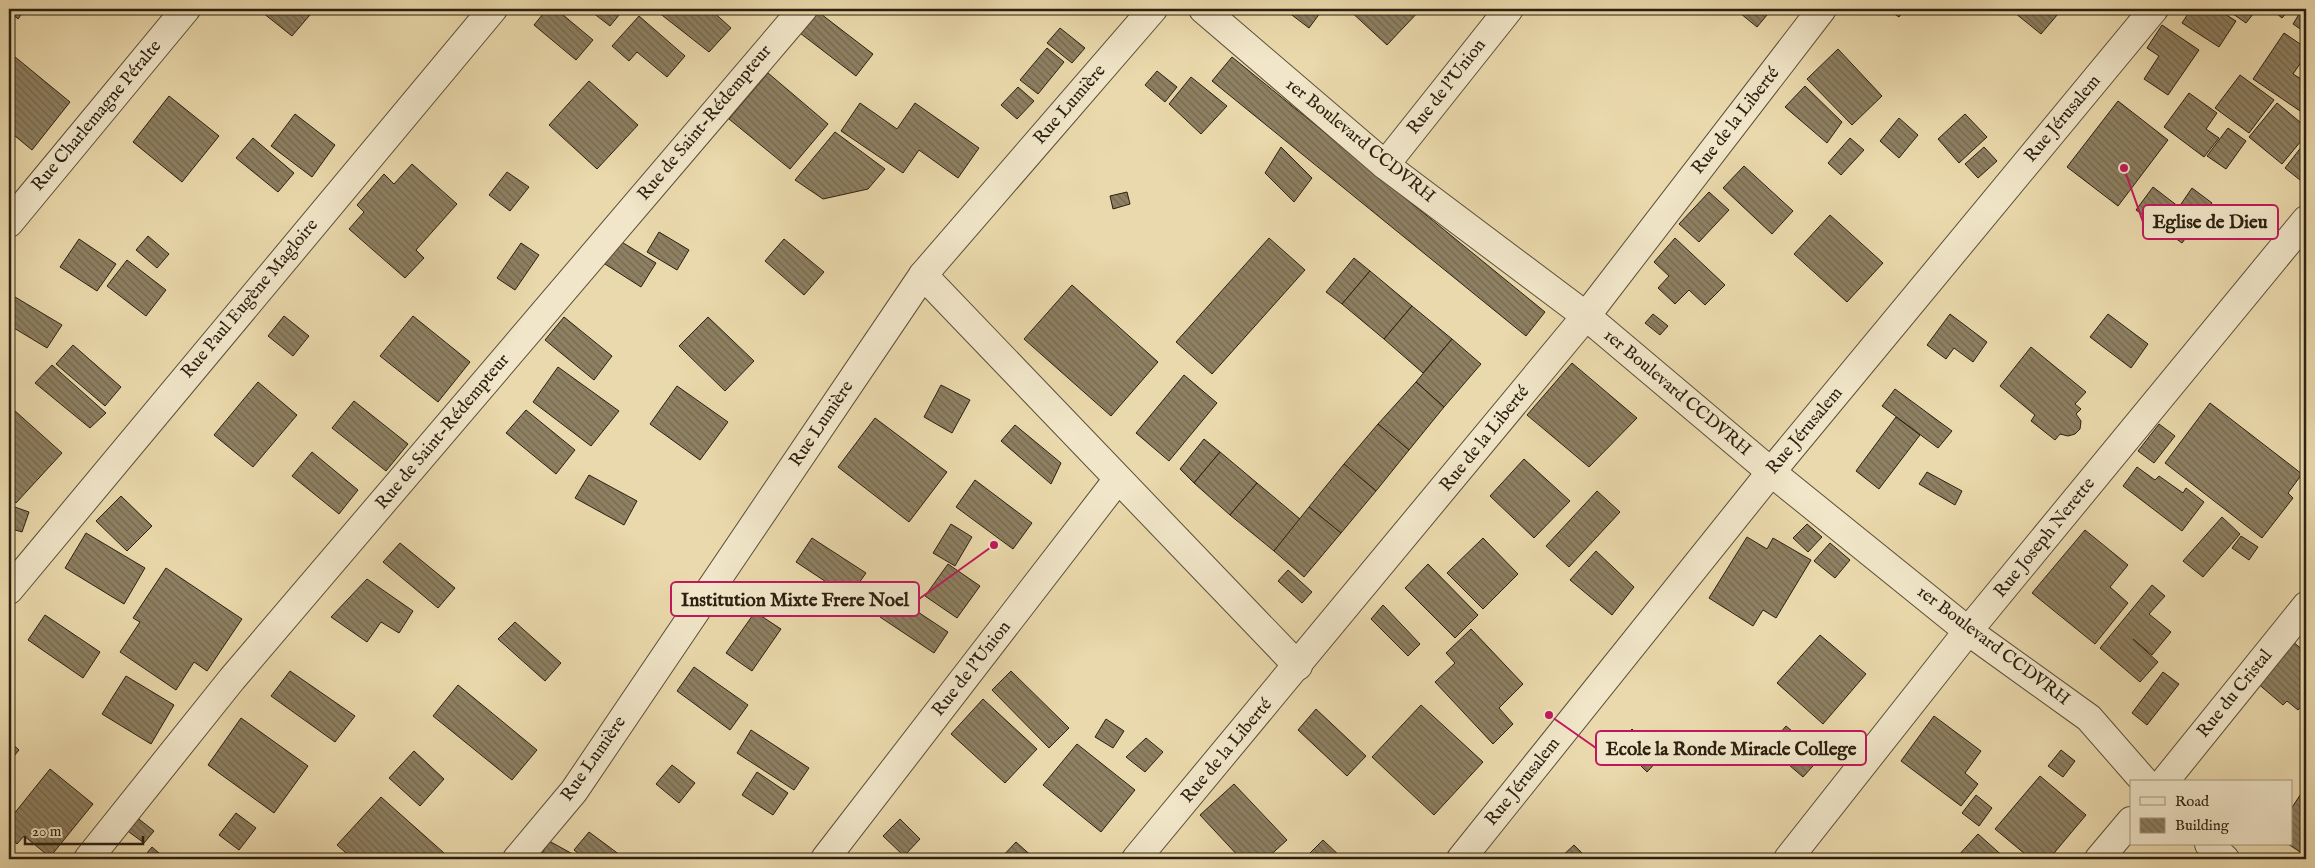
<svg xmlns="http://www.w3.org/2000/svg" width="2315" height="868" font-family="'IM FELL English',serif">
<defs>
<pattern id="building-back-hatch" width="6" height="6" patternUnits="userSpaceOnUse" patternTransform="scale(1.25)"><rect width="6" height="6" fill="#8e8062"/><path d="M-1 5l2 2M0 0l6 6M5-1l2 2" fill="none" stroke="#74684f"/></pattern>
</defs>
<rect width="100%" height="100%" fill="#ead9ac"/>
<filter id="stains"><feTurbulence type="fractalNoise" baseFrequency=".004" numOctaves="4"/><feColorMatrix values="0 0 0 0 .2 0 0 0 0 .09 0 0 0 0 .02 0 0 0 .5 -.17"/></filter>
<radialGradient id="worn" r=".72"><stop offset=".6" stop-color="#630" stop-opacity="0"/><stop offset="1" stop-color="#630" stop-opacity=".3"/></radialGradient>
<!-- building -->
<g fill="url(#building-back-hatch)" stroke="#2b2011">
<path d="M9 9H25L18 19 9 11Z"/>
<path d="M258 9H315L292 36Z"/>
<path d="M547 9H556L593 40 576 60 534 25Z"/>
<path d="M588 9H624L610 26Z"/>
<path d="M660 9H710L731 28 709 52 658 12Z"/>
<path d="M1284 9H1323L1309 28Z"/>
<path d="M1348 9H1421L1387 45Z"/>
<path d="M1735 9H1772L1757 27Z"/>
<path d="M1887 9H1905L1899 17Z"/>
<path d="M2010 9H2052L2058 14 2041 34Z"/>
<path d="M2191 9H2217L2236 21 2219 47 2182 23Z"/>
<path d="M2226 9H2257L2246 23Z"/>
<path d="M2271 9H2290L2282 18Z"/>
<path d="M817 11 873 54 856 76 800 33Z"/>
<path d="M2301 11 2306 15V33L2293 24Z"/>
<path d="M639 16 685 56 667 77 637 52 629 61 612 46Z"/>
<path d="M2162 25 2199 50 2168 95 2144 79 2159 56 2147 48Z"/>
<path d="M1060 28 1085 48 1072 63 1047 43Z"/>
<path d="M2284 33 2306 48V55L2293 74 2306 82V115L2253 79Z"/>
<path d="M1047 48 1064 62 1038 94 1020 80Z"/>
<path d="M1838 49 1882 96 1852 125 1807 79Z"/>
<path d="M9 52 70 102 32 150 9 131Z"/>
<path d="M1232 57 1545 312 1526 336 1212 81Z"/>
<path d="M1157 71 1177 87 1165 102 1145 85Z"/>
<path d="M768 73 828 124 790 169 729 119Z"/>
<path d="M2240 75 2274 100 2249 133 2215 108Z"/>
<path d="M1191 77 1227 106 1201 134 1169 104Z"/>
<path d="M589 81 638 125 597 169 549 125Z"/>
<path d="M1805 86 1842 122 1827 143 1785 107Z"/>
<path d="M1018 87 1034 101 1017 119 1001 105Z"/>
<path d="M2189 93 2217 113 2206 129 2219 138 2204 157 2164 127Z"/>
<path d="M169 96 219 136 182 182 133 142Z"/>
<path d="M2118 101 2168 140 2118 206 2067 167Z"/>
<path d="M860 103 897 129 915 103 979 148 958 178 919 150 903 173 841 131Z"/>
<path d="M2277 103 2306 127V135L2282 164 2249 137Z"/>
<path d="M295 114 335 145 312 177 271 146Z"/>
<path d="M1965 114 1987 137 1959 163 1938 139Z"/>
<path d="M1899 118 1918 135 1899 158 1880 141Z"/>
<path d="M2228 128 2246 141 2226 169 2207 156Z"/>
<path d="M835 132 885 169 868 189 823 199 795 180Z"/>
<path d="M253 138 294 173 278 192 236 158Z"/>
<path d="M1850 138 1864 150 1841 175 1828 163Z"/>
<path d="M2306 141V182L2305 184 2285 168Z"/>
<path d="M1281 147 1312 178 1294 202 1265 173Z"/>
<path d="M1984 147 1997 161 1978 178 1965 164Z"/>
<path d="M412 164 457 204 416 250 424 258 405 278 349 229 364 212 357 205 384 174 394 184Z"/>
<path d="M1744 166 1793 211 1772 234 1723 188Z"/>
<path d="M507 172 529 187 510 211 489 195Z"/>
<path d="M2153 187 2179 207 2192 188 2212 203 2182 243 2136 210Z"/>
<path d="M1127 192 1130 204 1113 209 1110 196Z"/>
<path d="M1709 192 1729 210 1699 242 1679 224Z"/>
<path d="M1830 215 1883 263 1847 302 1794 254Z"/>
<path d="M659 232 689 250 677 270 647 252Z"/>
<path d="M148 236 169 254 157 268 136 250Z"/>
<path d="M1269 238 1305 270 1212 374 1176 342Z"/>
<path d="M1675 238 1725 285 1705 305 1689 290 1675 304 1658 288 1669 276 1654 262Z"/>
<path d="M79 239 116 264 97 291 60 267Z"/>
<path d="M784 239 824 272 804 295 765 261Z"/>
<path d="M620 241 656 263 641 287 605 264Z"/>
<path d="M521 243 539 255 515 290 497 278Z"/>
<path d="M1354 258 1370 271 1342 304 1326 292Z"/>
<path d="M127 260 166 290 146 316 107 286Z"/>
<path d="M1370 271 1412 306 1384 339 1342 304Z"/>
<path d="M1072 285 1158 362 1111 416 1024 339Z"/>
<path d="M10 294 62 325 47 348 9 325Z"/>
<path d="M1412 306 1452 339 1423 373 1384 339Z"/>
<path d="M1653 314 1668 326 1660 335 1645 323Z"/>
<path d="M1950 314 1987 342 1973 362 1954 348 1946 359 1927 345Z"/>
<path d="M2108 314 2148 344 2131 368 2090 337Z"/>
<path d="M284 316 309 336 293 356 268 336Z"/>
<path d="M413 316 470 362 438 402 380 356Z"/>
<path d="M564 317 612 356 594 380 545 340Z"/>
<path d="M708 317 754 361 725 391 679 346Z"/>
<path d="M1452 339 1481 364 1444 407 1416 382Z"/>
<path d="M73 345 121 387 105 406 56 364Z"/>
<path d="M2031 347 2086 392 2075 404 2081 409 2076 414 2081 421 2080 429 2075 434 2068 436 2060 434 2055 440 2031 421 2035 415 2000 386Z"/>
<path d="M1572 363 1637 418 1589 467 1527 415Z"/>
<path d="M52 365 106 413 90 428 35 383Z"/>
<path d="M558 367 619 411 591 446 533 402Z"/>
<path d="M1184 375 1217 403 1169 461 1136 433Z"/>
<path d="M258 382 297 415 253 467 214 435Z"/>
<path d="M1416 382 1444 407 1409 450 1378 424Z"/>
<path d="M941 385 970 400 952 433 924 417Z"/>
<path d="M677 386 728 422 700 460 650 424Z"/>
<path d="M1895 389 1952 431 1938 448 1882 406Z"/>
<path d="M354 401 408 444 386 471 332 428Z"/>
<path d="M2210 403 2302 474 2288 493 2293 498 2262 538 2165 463Z"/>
<path d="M14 410 62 453 16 503 9 496V417Z"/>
<path d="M526 410 575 450 556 474 506 433Z"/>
<path d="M1896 417 1920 435 1879 489 1856 471Z"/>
<path d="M875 418 947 472 909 522 838 467Z"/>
<path d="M1378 424 1409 450 1376 491 1344 464Z"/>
<path d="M2159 424 2175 436 2154 463 2138 451Z"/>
<path d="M1015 425 1061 463 1051 484 1001 441Z"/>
<path d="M1204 439 1220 452 1194 483 1180 469Z"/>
<path d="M312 452 358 490 339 514 292 476Z"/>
<path d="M1220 452 1257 483 1230 515 1194 483Z"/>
<path d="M1524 459 1570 501 1534 538 1490 496Z"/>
<path d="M1344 464 1376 491 1341 533 1309 507Z"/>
<path d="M2137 467 2155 480 2159 476 2183 493 2186 488 2204 502 2182 531 2123 486Z"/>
<path d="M1927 472 1962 491 1955 505 1919 484Z"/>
<path d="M589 475 637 501 624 525 575 498Z"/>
<path d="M975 480 1032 523 1013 549 956 507Z"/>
<path d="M1257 483 1300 519 1274 551 1230 515Z"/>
<path d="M1597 491 1620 512 1569 567 1546 546Z"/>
<path d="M121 496 152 526 127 551 96 521Z"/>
<path d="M9 505 29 512 22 532 9 528Z"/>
<path d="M1309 507 1341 533 1304 577 1274 551Z"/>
<path d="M2222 517 2240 534 2203 577 2183 561Z"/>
<path d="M951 524 972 537 955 566 933 553Z"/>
<path d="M1807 524 1822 537 1808 552 1793 538Z"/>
<path d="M2085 530 2128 565 2110 587 2128 603 2095 644 2032 593Z"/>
<path d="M86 533 145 568 124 604 65 568Z"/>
<path d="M2241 536 2258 547 2249 560 2232 548Z"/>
<path d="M1747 537 1767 549 1773 538 1811 560 1776 618 1763 610 1753 626 1709 598Z"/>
<path d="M812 538 866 573 849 597 796 562Z"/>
<path d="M1483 538 1518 574 1483 609 1447 573Z"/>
<path d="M400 543 455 588 438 608 383 562Z"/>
<path d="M1830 543 1850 560 1835 578 1814 561Z"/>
<path d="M1596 551 1634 587 1612 615 1570 580Z"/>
<path d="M948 564 980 586 957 618 925 596Z"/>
<path d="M1428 564 1478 615 1455 638 1405 588Z"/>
<path d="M166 568 242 619 207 671 194 662 176 690 120 652 140 622 133 618Z"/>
<path d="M1288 570 1312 592 1302 603 1278 581Z"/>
<path d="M367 579 413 611 399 633 381 622 367 642 331 617Z"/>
<path d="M2152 585 2165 596 2149 614 2171 632 2152 655 2133 639 2158 662 2140 682 2100 648Z"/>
<path d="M894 596 948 632 934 653 880 617Z"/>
<path d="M1383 605 1420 644 1408 656 1371 619Z"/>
<path d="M755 612 781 629 752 671 726 653Z"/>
<path d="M45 615 100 652 83 678 28 640Z"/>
<path d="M515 622 561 663 545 681 498 639Z"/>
<path d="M1471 629 1523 684 1499 708 1513 724 1493 744 1435 682 1455 663 1446 653Z"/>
<path d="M1820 635 1866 674 1823 724 1777 683Z"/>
<path d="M2291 640 2306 653V700L2298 710 2287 701 2283 705 2256 682Z"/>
<path d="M694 667 748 705 730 730 677 691Z"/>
<path d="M290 671 355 716 335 742 271 696Z"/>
<path d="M1011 671 1069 728 1049 748 992 690Z"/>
<path d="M2163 672 2179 684 2147 725 2132 713Z"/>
<path d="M126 676 174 705 151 744 102 714Z"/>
<path d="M458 685 537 750 512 780 433 716Z"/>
<path d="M983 699 1037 749 1005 783 951 734Z"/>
<path d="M1421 705 1483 762 1434 815 1372 757Z"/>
<path d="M1316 709 1366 756 1347 776 1298 730Z"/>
<path d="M1934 716 1981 751 1965 773 1978 784 1961 806 1901 761Z"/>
<path d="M241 718 308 766 274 813 208 765Z"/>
<path d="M1106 719 1124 731 1113 748 1095 737Z"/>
<path d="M1786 726 1822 756 1803 777 1768 747Z"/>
<path d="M1632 729 1661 757 1647 772 1618 743Z"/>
<path d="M751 730 809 768 794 790 737 753Z"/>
<path d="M1146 738 1163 752 1145 772 1126 757Z"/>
<path d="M9 741 19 750 9 762Z"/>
<path d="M1077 744 1135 790 1101 832 1043 785Z"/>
<path d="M2061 750 2075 761 2063 777 2048 766Z"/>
<path d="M414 751 444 779 420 806 389 778Z"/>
<path d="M672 765 695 783 679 803 656 784Z"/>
<path d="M50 769 93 804 50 857 24 836 17 844 9 837V820Z"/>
<path d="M757 772 788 793 773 815 742 795Z"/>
<path d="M2040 776 2086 815 2049 859H2031L1995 829Z"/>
<path d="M1234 784 1287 840 1266 859H1241L1200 815Z"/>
<path d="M2306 786V856L2288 844H2291V809Z"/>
<path d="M1976 795 1992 808 1979 826 1962 813Z"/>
<path d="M381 797 444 853 439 859H353L337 845Z"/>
<path d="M236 813 256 828 239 850 219 835Z"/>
<path d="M135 816 154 831 144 843 125 829Z"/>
<path d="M900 819 920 839 904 856 883 836Z"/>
<path d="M589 832 624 858 586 859 574 850Z"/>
<path d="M1978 834 2006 859H1957L1956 858Z"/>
<path d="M1323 840 1343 859H1304Z"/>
<path d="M549 841 580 858 579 859H539Z"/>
<path d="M1016 842 1035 859H1000Z"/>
<path d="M1574 845 1588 859H1559Z"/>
<path d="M152 847 166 859H142Z"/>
</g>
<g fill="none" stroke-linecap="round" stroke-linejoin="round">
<defs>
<g id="minor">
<path d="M1203 9 1385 165 1586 316 1771 472 1968 631 2089 718 2145 782"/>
<path d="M1385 165 1509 9"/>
<path d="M9 223 186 9"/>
<path d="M923 275 1298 666"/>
<path d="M9 590 493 9"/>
<path d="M2164 782 2306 606"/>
<path d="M2209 844 2225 859"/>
<path d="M88 859 232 679 803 9"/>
<path d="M517 859 574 791 923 275 1153 9"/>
<path d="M825 859 1118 479"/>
<path d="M1136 859 1586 316 1822 9"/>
<path d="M1461 859 1771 472 2154 9"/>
<path d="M1788 859 1968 631 2306 220"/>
<path d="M2099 859 2131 821"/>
</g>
</defs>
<!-- minor casing -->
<use href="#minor" stroke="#5b4e38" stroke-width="30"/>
<!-- minor -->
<use href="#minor" stroke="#f1e6c9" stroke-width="28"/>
</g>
<g text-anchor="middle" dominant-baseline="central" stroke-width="4.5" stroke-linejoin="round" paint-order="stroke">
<!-- street labels -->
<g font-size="18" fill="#2b2011" stroke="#f1e6c9">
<text transform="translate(1447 87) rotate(-52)">Rue de l'Union</text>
<text transform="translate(1070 105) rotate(-49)">Rue Lumière</text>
<text transform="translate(97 116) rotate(-50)">Rue Charlemagne Péralte</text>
<text transform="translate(2063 119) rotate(-50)">Rue Jérusalem</text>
<text transform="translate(1736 121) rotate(-52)">Rue de la Liberté</text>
<text transform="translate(705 123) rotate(-50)">Rue de Saint-Rédempteur</text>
<text transform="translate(1360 141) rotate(39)">1er Boulevard CCDVRH</text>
<text transform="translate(250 299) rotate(-50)">Rue Paul Eugène Magloire</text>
<text transform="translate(1677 393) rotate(40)">1er Boulevard CCDVRH</text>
<text transform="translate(822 424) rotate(-56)">Rue Lumière</text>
<text transform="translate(1805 431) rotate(-50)">Rue Jérusalem</text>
<text transform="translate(443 432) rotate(-50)">Rue de Saint-Rédempteur</text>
<text transform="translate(1485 439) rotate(-51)">Rue de la Liberté</text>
<text transform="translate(2045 538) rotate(-51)">Rue Joseph Nerette</text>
<text transform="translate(1993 646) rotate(37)">1er Boulevard CCDVRH</text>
<text transform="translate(972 669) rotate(-52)">Rue de l'Union</text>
<text transform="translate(2235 694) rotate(-51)">Rue du Cristal</text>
<text transform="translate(1227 751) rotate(-50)">Rue de la Liberté</text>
<text transform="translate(594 759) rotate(-55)">Rue Lumière</text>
<text transform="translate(1523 782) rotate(-51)">Rue Jérusalem</text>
</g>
</g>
<!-- callouts -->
<path fill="none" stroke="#c2185b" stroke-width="2" d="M2124 168L2143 222M994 545L919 599M1549 715L1596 748"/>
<g fill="#c2185b" stroke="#f1e6c9" stroke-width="2">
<circle cx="2124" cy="168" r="5"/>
<circle cx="994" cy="545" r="5"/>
<circle cx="1549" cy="715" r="5"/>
</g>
<g fill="#f1e6c9" stroke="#c2185b" stroke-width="2">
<rect x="2143" y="205" width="135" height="34" rx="5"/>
<rect x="671" y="582" width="248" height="34" rx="5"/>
<rect x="1596" y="731" width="270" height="34" rx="5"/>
</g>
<g font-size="19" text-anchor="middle" font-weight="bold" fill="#2b2011">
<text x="2210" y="228">Eglise de Dieu</text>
<text x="795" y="606">Institution Mixte Frere Noel</text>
<text x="1731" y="755">Ecole la Ronde Miracle College</text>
</g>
<!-- margin -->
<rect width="2315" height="868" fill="none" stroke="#ead9ac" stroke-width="30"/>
<rect x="10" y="10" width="2295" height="848" fill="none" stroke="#2b2011" stroke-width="2.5"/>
<rect x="15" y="15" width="2285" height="838" fill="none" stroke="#2b2011"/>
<!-- legend -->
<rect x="2130" y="780" width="162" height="65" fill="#f1e6c9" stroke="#a2977f"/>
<rect x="2140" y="797" width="25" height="8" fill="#f1e6c9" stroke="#a2977f"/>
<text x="2175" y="806" font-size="15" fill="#2b2011">Road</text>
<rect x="2140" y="818" width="25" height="15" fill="url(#building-back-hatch)" stroke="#a2977f"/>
<text x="2175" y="830" font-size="15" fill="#2b2011">Building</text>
<!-- scale -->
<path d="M25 836v8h118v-8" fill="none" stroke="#2b2011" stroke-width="2.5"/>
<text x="32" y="836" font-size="15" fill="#2b2011" stroke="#f1e6c9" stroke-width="4" paint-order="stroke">20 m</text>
<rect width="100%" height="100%" filter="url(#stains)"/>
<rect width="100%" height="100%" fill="url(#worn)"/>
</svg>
